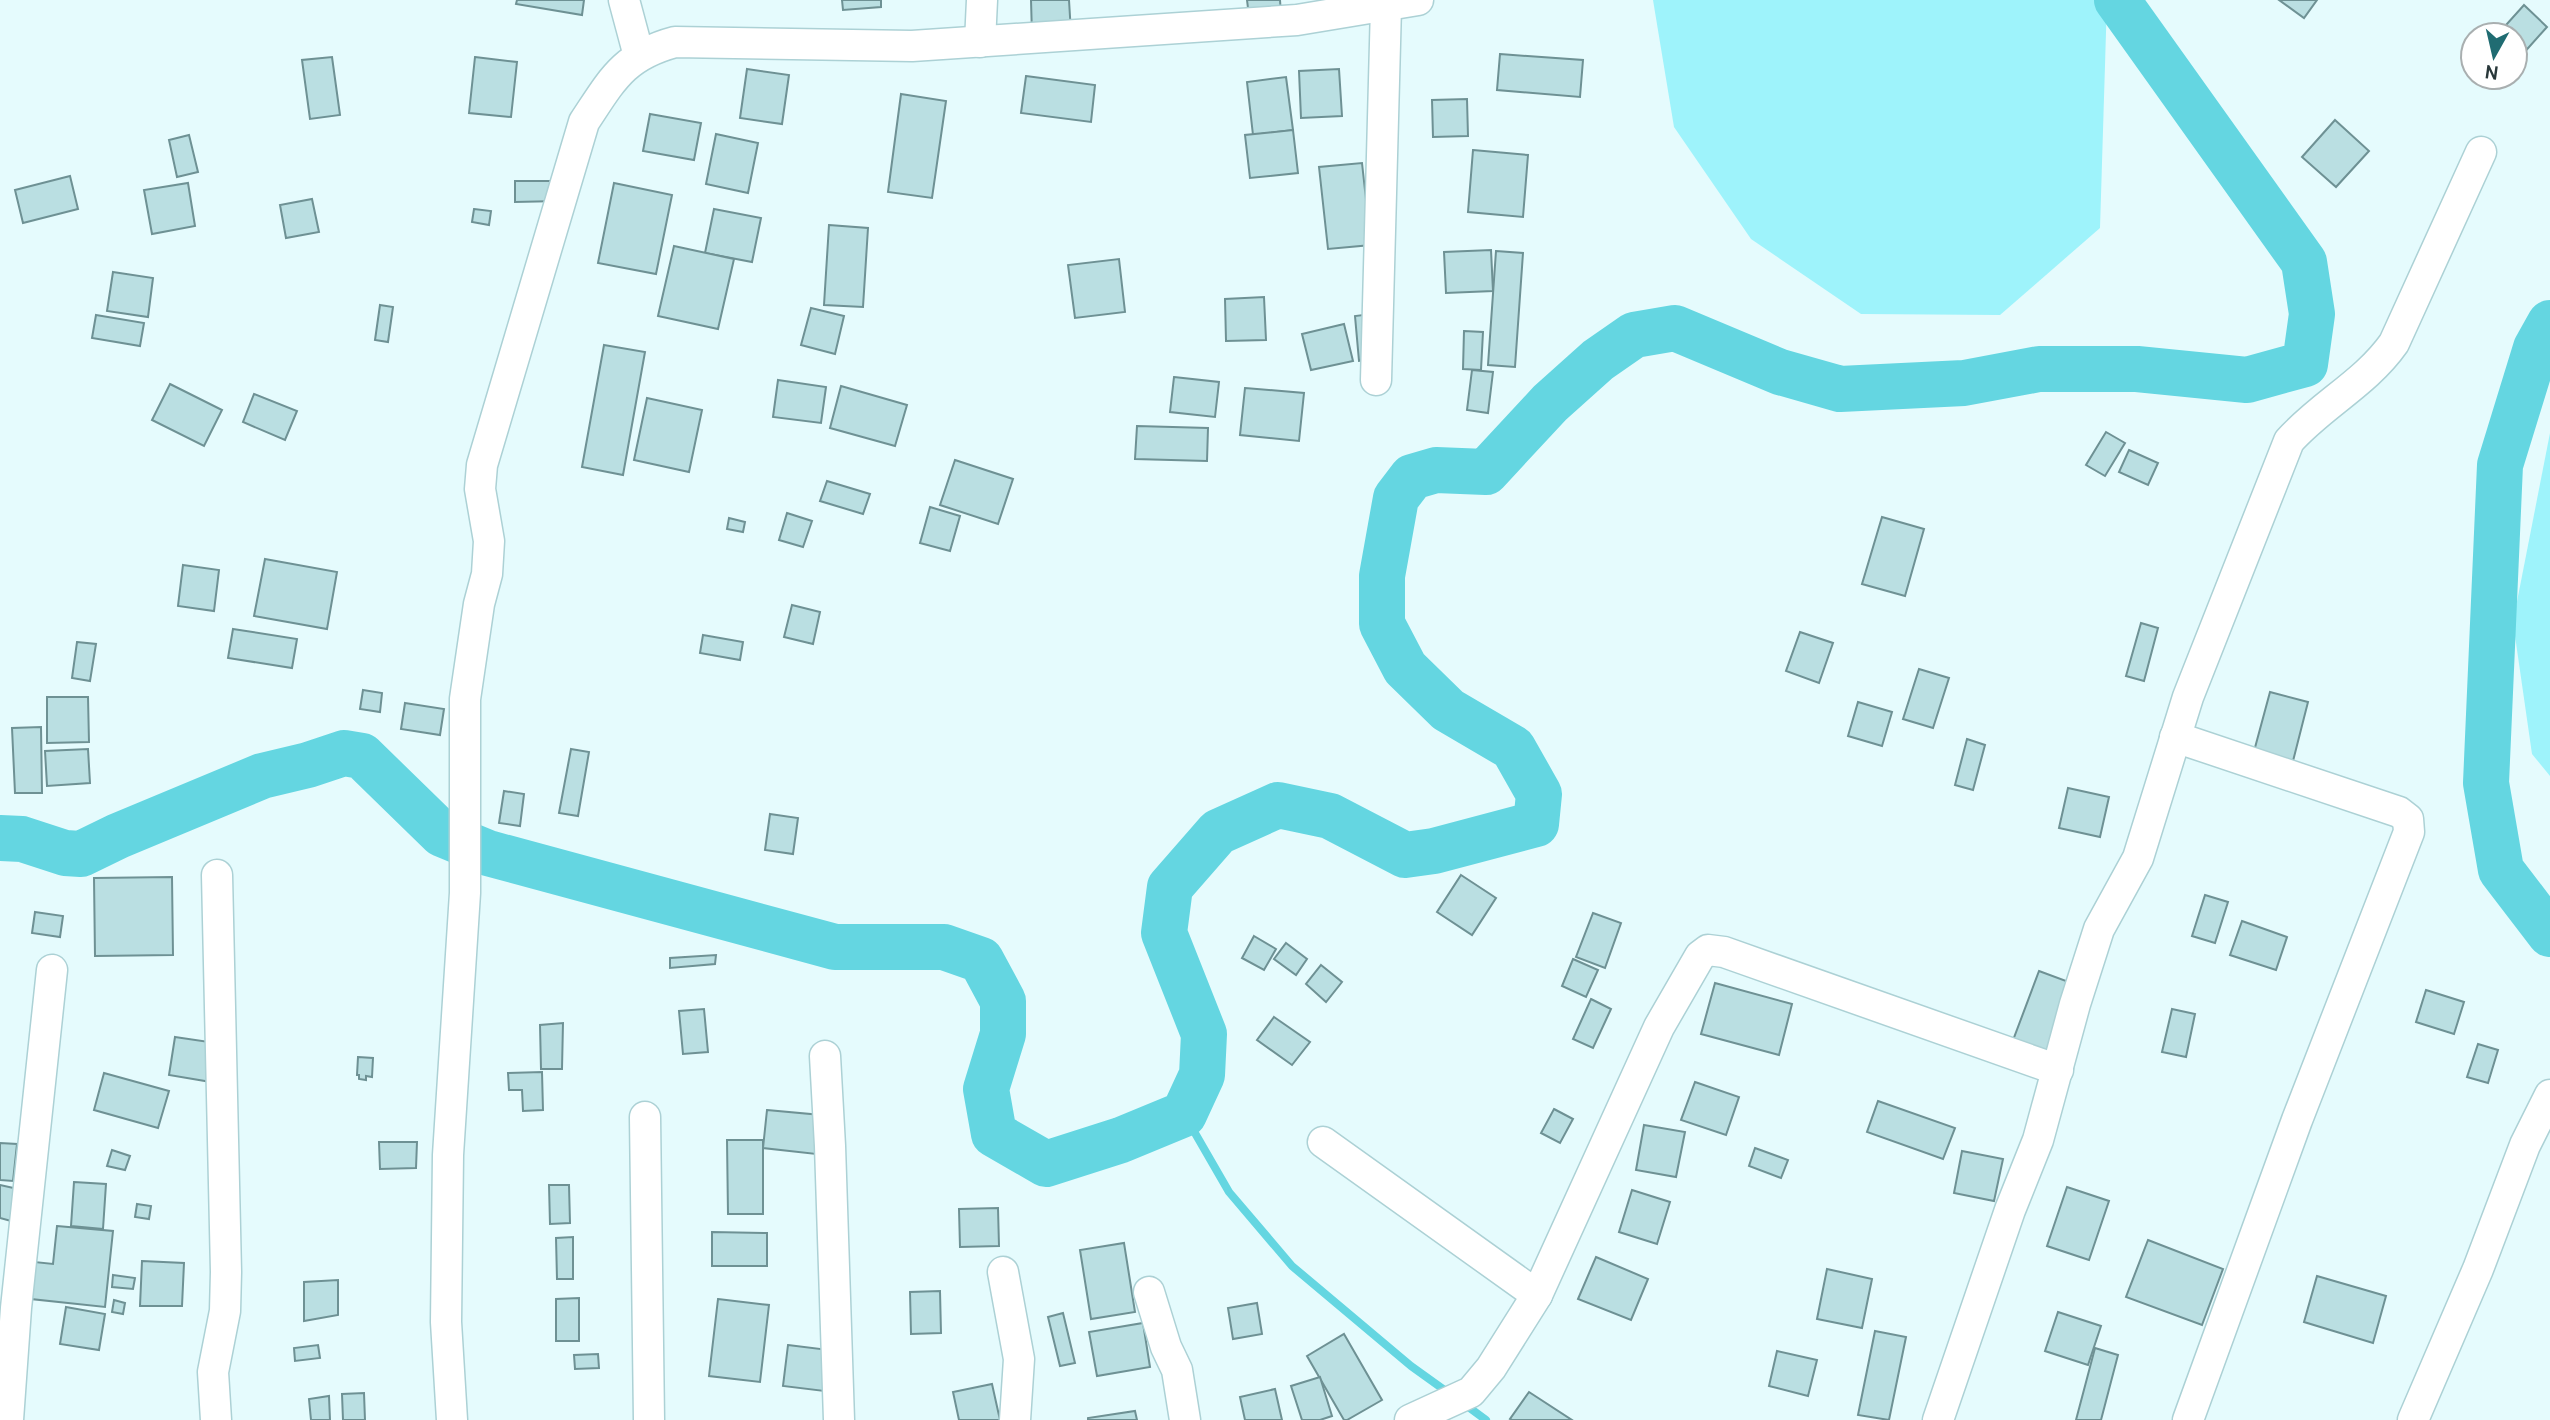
<svg xmlns="http://www.w3.org/2000/svg" width="2550" height="1420" font-family="Cabin,sans-serif">
<rect width="100%" height="100%" fill="#e5fbfd"/>
<!-- green -->
<g fill="#9ef3fb">
<path d="M1653 0H2107L2100 228 2000 315 1861 314 1751 239 1674 127Z"/>
<path d="M2550 433V776L2532 754 2513 622Z"/>
</g>
<g fill="none" stroke-linecap="round" stroke-linejoin="round">
<!-- stream -->
<g stroke="#64d6e1" stroke-width="8">
<path d="M1184 1114 1229 1192 1292 1266 1411 1366 1450 1394"/>
<path d="M1463 1403 1486 1420"/>
</g>
<!-- river -->
<g stroke="#64d6e1" stroke-width="46">
<path d="M2550 323 2536 348 2500 465 2486 783 2501 870 2550 934"/>
<path d="M0 838 22 839 65 853 81 854 118 836 262 776 308 765 344 753 362 756 442 834 488 853 835 947H944L981 960 1003 1001V1034L986 1089 994 1134 1046 1164 1121 1140 1184 1114 1202 1075 1204 1034 1164 933 1170 887 1218 832 1278 805 1330 816 1405 855 1434 851 1536 824 1539 794 1513 748 1448 710 1405 668 1382 624V576L1396 498 1412 477 1436 470 1486 472 1550 403 1598 360 1634 335 1675 328 1780 372 1840 389 1964 383 2039 369H2137L2247 380 2305 364 2312 314 2304 262 2117 0"/>
</g>
</g>
<!-- building -->
<g fill="#badfe2" stroke="#6e9194" stroke-width="2">
<path d="M517 0H584L582 15 516 4Z"/>
<path d="M842 0H881V7L843 10Z"/>
<path d="M1031 0H1069L1071 33 1032 35Z"/>
<path d="M1247 0H1280L1281 14 1249 16Z"/>
<path d="M2279 0H2317L2304 18Z"/>
<path d="M2524 5 2547 27 2521 56 2515 51V35H2497Z"/>
<path d="M1500 54 1583 60 1580 97 1497 90Z"/>
<path d="M332 57 340 115 310 119 302 60Z"/>
<path d="M475 57 517 62 511 117 469 113Z"/>
<path d="M747 69 789 75 782 124 740 118Z"/>
<path d="M1339 69 1342 116 1301 118 1299 71Z"/>
<path d="M1026 76 1095 85 1091 122 1021 113Z"/>
<path d="M1286 77 1293 130 1253 135 1247 82Z"/>
<path d="M901 94 946 101 932 198 888 192Z"/>
<path d="M1467 99 1468 136 1433 137 1432 100Z"/>
<path d="M650 114 701 123 694 160 643 151Z"/>
<path d="M2335 120 2369 151 2336 187 2302 157Z"/>
<path d="M1293 130 1298 173 1250 178 1245 135Z"/>
<path d="M716 134 758 143 748 193 706 184Z"/>
<path d="M189 135 198 172 177 177 169 140Z"/>
<path d="M1473 150 1528 155 1523 217 1468 212Z"/>
<path d="M1362 163 1371 245 1328 249 1319 167Z"/>
<path d="M70 176 78 209 23 223 15 190Z"/>
<path d="M515 181H559V201L515 202Z"/>
<path d="M188 183 195 226 152 234 144 190Z"/>
<path d="M614 183 672 195 656 274 598 263Z"/>
<path d="M312 199 319 232 286 238 280 205Z"/>
<path d="M474 209 491 211 489 225 472 222Z"/>
<path d="M714 209 761 218 752 262 705 253Z"/>
<path d="M829 225 868 228 863 307 824 305Z"/>
<path d="M674 246 734 259 718 329 658 316Z"/>
<path d="M1491 250 1493 291 1446 293 1444 252Z"/>
<path d="M1496 251 1523 253 1515 367 1488 365Z"/>
<path d="M1119 259 1125 312 1075 318 1068 265Z"/>
<path d="M113 272 153 278 148 317 107 311Z"/>
<path d="M1264 297 1266 340 1226 341 1225 299Z"/>
<path d="M380 305 393 307 388 342 375 340Z"/>
<path d="M811 308 844 316 835 354 801 345Z"/>
<path d="M1379 313 1384 358 1359 361 1355 316Z"/>
<path d="M96 315 144 323 140 346 92 338Z"/>
<path d="M1344 324 1353 361 1311 370 1302 334Z"/>
<path d="M1464 331 1483 332 1481 370 1463 369Z"/>
<path d="M604 345 645 352 623 475 582 467Z"/>
<path d="M1472 370 1493 372 1488 413 1467 410Z"/>
<path d="M1174 377 1219 382 1215 417 1170 412Z"/>
<path d="M778 380 826 387 821 423 773 417Z"/>
<path d="M170 384 222 410 204 446 152 420Z"/>
<path d="M841 386 907 405 895 446 830 428Z"/>
<path d="M1245 388 1304 393 1299 441 1240 435Z"/>
<path d="M254 394 297 411 285 440 243 422Z"/>
<path d="M647 398 702 410 689 472 634 460Z"/>
<path d="M1137 426 1208 428 1207 461 1135 459Z"/>
<path d="M2106 432 2125 443 2105 476 2086 465Z"/>
<path d="M2129 450 2158 463 2148 485 2119 472Z"/>
<path d="M955 460 1013 479 998 524 940 505Z"/>
<path d="M827 481 870 494 863 514 820 501Z"/>
<path d="M930 507 960 516 950 551 920 543Z"/>
<path d="M787 513 812 521 803 547 779 540Z"/>
<path d="M1882 517 1924 529 1905 596 1862 584Z"/>
<path d="M729 518 745 522 743 532 727 529Z"/>
<path d="M265 559 337 572 327 629 254 616Z"/>
<path d="M183 565 219 570 214 611 178 606Z"/>
<path d="M792 605 820 612 813 644 784 637Z"/>
<path d="M2141 623 2158 628 2144 681 2126 676Z"/>
<path d="M233 629 297 639 292 668 228 658Z"/>
<path d="M1800 632 1833 643 1819 683 1786 671Z"/>
<path d="M703 635 743 642 740 660 700 653Z"/>
<path d="M77 642 96 644 90 681 72 678Z"/>
<path d="M1919 669 1949 678 1933 728 1903 719Z"/>
<path d="M363 690 382 693 380 712 360 709Z"/>
<path d="M2270 692 2308 702 2292 765 2253 755Z"/>
<path d="M47 697H88L89 742 47 743Z"/>
<path d="M1858 702 1892 712 1882 746 1848 736Z"/>
<path d="M405 703 444 709 440 735 401 729Z"/>
<path d="M41 727 42 793H15L12 728Z"/>
<path d="M1967 739 1985 745 1973 790 1955 785Z"/>
<path d="M88 749 90 783 47 786 45 751Z"/>
<path d="M571 749 589 752 578 816 559 813Z"/>
<path d="M2068 788 2109 797 2100 837 2059 828Z"/>
<path d="M504 791 524 794 520 826 499 823Z"/>
<path d="M770 814 798 818 793 854 765 850Z"/>
<path d="M1461 875 1496 898 1472 935 1437 912Z"/>
<path d="M172 877 173 955 95 956 94 878Z"/>
<path d="M2205 895 2228 902 2215 943 2192 936Z"/>
<path d="M35 912 63 916 60 937 32 933Z"/>
<path d="M1593 913 1621 923 1605 968 1576 957Z"/>
<path d="M2242 921 2287 937 2276 970 2230 955Z"/>
<path d="M1254 936 1276 949 1264 970 1242 958Z"/>
<path d="M1286 943 1307 959 1296 975 1274 959Z"/>
<path d="M716 955 715 964 670 968V958Z"/>
<path d="M1573 959 1598 970 1586 997 1562 986Z"/>
<path d="M1321 965 1342 982 1326 1002 1306 984Z"/>
<path d="M2039 971 2077 985 2050 1057 2012 1043Z"/>
<path d="M1715 983 1792 1004 1779 1055 1701 1034Z"/>
<path d="M2426 990 2464 1002 2454 1034 2416 1022Z"/>
<path d="M1591 999 1611 1009 1593 1048 1573 1039Z"/>
<path d="M704 1009 708 1052 683 1054 679 1011Z"/>
<path d="M2172 1009 2195 1014 2186 1057 2162 1052Z"/>
<path d="M1274 1017 1310 1042 1292 1065 1257 1040Z"/>
<path d="M563 1023 562 1069H541L540 1025Z"/>
<path d="M175 1037 216 1043 211 1082 169 1075Z"/>
<path d="M2478 1044 2498 1050 2488 1083 2467 1077Z"/>
<path d="M358 1057 373 1058 372 1077 366 1076V1080L359 1079V1075H357Z"/>
<path d="M542 1072 543 1110 523 1111 522 1090H509L508 1073Z"/>
<path d="M104 1073 169 1091 158 1128 94 1110Z"/>
<path d="M1695 1082 1739 1097 1726 1135 1681 1120Z"/>
<path d="M1878 1101 1955 1128 1943 1159 1867 1132Z"/>
<path d="M1554 1109 1573 1119 1560 1143 1541 1133Z"/>
<path d="M767 1110 821 1115 816 1154 763 1148Z"/>
<path d="M1644 1125 1685 1132 1676 1177 1636 1170Z"/>
<path d="M727 1140H763V1214H728Z"/>
<path d="M379 1142H417L416 1168 380 1169Z"/>
<path d="M0 1143 17 1144 13 1181 0 1180Z"/>
<path d="M1755 1148 1788 1160 1781 1178 1749 1166Z"/>
<path d="M112 1150 130 1156 125 1170 107 1166Z"/>
<path d="M1962 1151 2003 1159 1994 1201 1954 1193Z"/>
<path d="M74 1182 106 1184 103 1229 71 1226Z"/>
<path d="M0 1185 18 1189 11 1221 0 1218Z"/>
<path d="M549 1185H569L570 1223 550 1224Z"/>
<path d="M2067 1187 2109 1201 2089 1260 2047 1246Z"/>
<path d="M1632 1190 1670 1202 1657 1244 1619 1232Z"/>
<path d="M137 1204 151 1206 149 1219 135 1217Z"/>
<path d="M998 1208 999 1246 960 1247 959 1209Z"/>
<path d="M57 1226 113 1231 105 1307 31 1299 35 1262 53 1264Z"/>
<path d="M712 1232 767 1233V1266H712Z"/>
<path d="M573 1237V1279H557L556 1238Z"/>
<path d="M2148 1240 2223 1269 2202 1325 2126 1297Z"/>
<path d="M1124 1243 1135 1312 1091 1319 1080 1250Z"/>
<path d="M1596 1257 1648 1279 1631 1320 1578 1299Z"/>
<path d="M142 1261 184 1263 182 1306H140Z"/>
<path d="M1827 1269 1872 1279 1862 1328 1817 1319Z"/>
<path d="M113 1275 135 1278 133 1289 112 1287Z"/>
<path d="M2317 1276 2386 1296 2373 1343 2304 1322Z"/>
<path d="M338 1280V1315L304 1321V1282Z"/>
<path d="M940 1291 941 1333 911 1334 910 1292Z"/>
<path d="M579 1298V1341H556V1299Z"/>
<path d="M718 1299 769 1305 760 1382 709 1376Z"/>
<path d="M114 1300 125 1303 123 1314 112 1312Z"/>
<path d="M1257 1303 1262 1334 1233 1339 1228 1308Z"/>
<path d="M66 1307 105 1314 99 1350 60 1344Z"/>
<path d="M2058 1312 2101 1326 2088 1365 2045 1351Z"/>
<path d="M1063 1313 1075 1363 1060 1366 1048 1317Z"/>
<path d="M1143 1323 1150 1367 1097 1376 1089 1332Z"/>
<path d="M1875 1331 1906 1337 1889 1420 1858 1415Z"/>
<path d="M1344 1334 1382 1400 1347 1420H1344L1307 1356Z"/>
<path d="M318 1345 320 1358 295 1361 294 1348Z"/>
<path d="M788 1345 829 1350 824 1391 783 1386Z"/>
<path d="M2095 1348 2118 1355 2101 1420H2076Z"/>
<path d="M1777 1351 1817 1360 1808 1396 1769 1386Z"/>
<path d="M598 1354 599 1368 575 1369 574 1355Z"/>
<path d="M1320 1377 1332 1416 1320 1420H1302L1291 1386Z"/>
<path d="M992 1384 1000 1420H959L953 1392Z"/>
<path d="M1275 1389 1282 1420H1245L1240 1397Z"/>
<path d="M1529 1392 1572 1420H1512L1510 1419Z"/>
<path d="M364 1393 365 1420H343L342 1394Z"/>
<path d="M329 1396 330 1420H311L309 1399Z"/>
<path d="M1135 1411 1137 1420H1088V1418Z"/>
</g>
<g fill="none" stroke-linecap="round" stroke-linejoin="round">
<defs>
<g id="minor">
<path d="M624 0 639 56"/>
<path d="M980 42 982 0"/>
<path d="M1376 380 1386 6"/>
<path d="M2175 737 2399 812 2408 819 2409 832 2297 1120 2188 1420"/>
<path d="M825 1056 830 1146 839 1420"/>
<path d="M645 1117 649 1420"/>
<path d="M1323 1142 1537 1295"/>
<path d="M1003 1272 1019 1359 1015 1420"/>
<path d="M1149 1292 1166 1347 1177 1370 1185 1420"/>
<path d="M8 1420 16 1308 52 970"/>
<path d="M216 1420 213 1372 225 1311 226 1272 217 875"/>
<path d="M452 1420 446 1322 448 1155 465 893V699L479 604 487 574 489 541 480 489 482 465 584 122C612 80 623 56 675 42L912 46 1297 20 1418 0"/>
<path d="M1410 1420 1471 1392 1491 1368 1537 1295 1659 1027 1700 956 1708 950 1724 952 2058 1070"/>
<path d="M1938 1420 2010 1210 2038 1140 2075 1004 2099 929 2138 858 2188 697 2289 441C2321 405 2366 383 2394 343L2481 152"/>
<path d="M2413 1420 2478 1269 2525 1145 2550 1095"/>
</g>
</defs>
<!-- minor casing -->
<use href="#minor" stroke="#acd1d5" stroke-width="33"/>
<!-- minor -->
<use href="#minor" stroke="#fff" stroke-width="30"/>
</g>
<!-- north arrow -->
<g transform="translate(2494 56) rotate(188)"><circle r="33" fill="#ffffff" stroke="#a9afb0" stroke-width="2"/>
<path d="M0-5L12 26L0 18L-12 26Z" fill="#206c72"/>
<text y="-10" font-size="19" font-weight="bold" text-anchor="middle" fill="#29383a">N</text>
</g>
</svg>
